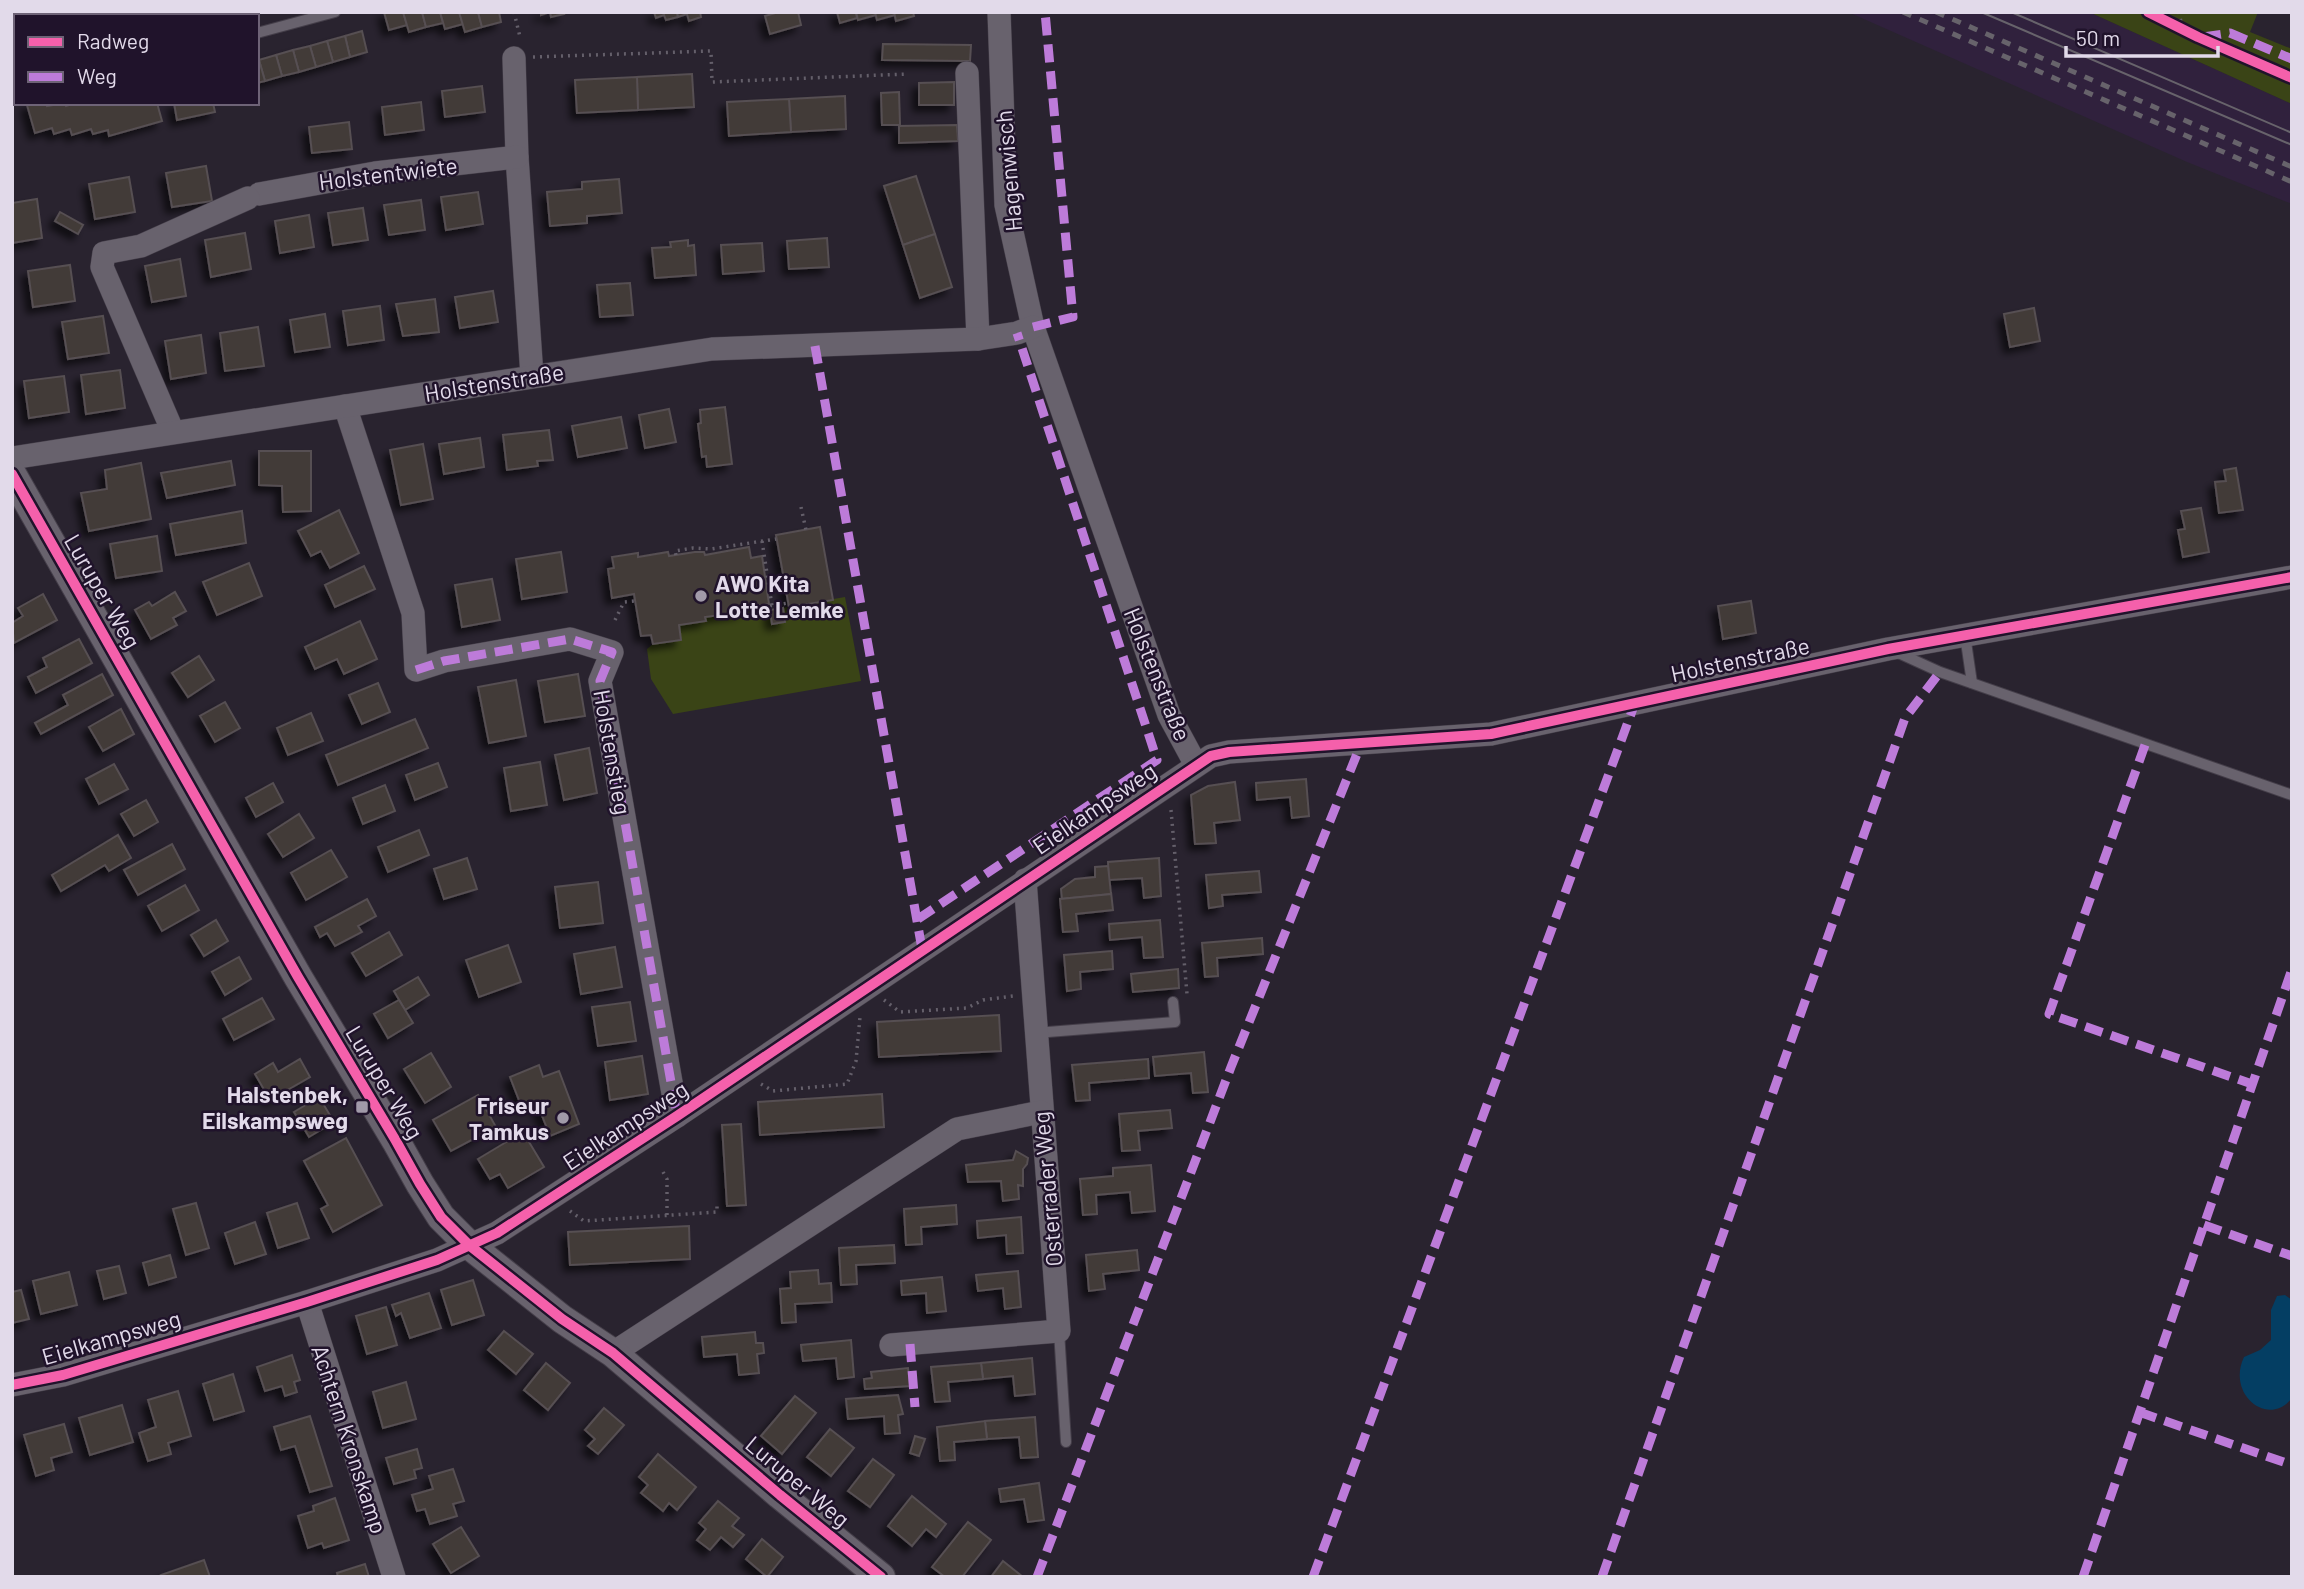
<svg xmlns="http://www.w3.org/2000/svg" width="2304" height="1589" font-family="Barlow,sans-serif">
<defs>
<filter id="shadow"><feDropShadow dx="-6" dy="6" stdDeviation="3.5" flood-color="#0009"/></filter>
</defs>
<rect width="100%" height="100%" fill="#29232f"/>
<!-- built -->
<path fill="#30213d" d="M1848 12H2089L2292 104V204L2187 162Z"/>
<!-- green -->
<g fill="#3a4416">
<path d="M2089 12H2258L2250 32 2292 49V104Z"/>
<path d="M845 597 861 681 673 714 651 679 647 649 653 644 681 640 679 625 705 621V617L741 612 742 608 769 604 770 610Z"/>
</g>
<!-- water -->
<path fill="#043e63" d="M2285 1295 2292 1300V1398C2269 1428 2226 1395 2244 1357L2260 1350 2271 1340V1310L2277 1296Z"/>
<!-- building -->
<g fill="#423a37" stroke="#564f52" stroke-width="2" filter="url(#shadow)">
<path d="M24 12H31L32 16H16V25L13 15Z"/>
<path d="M67 12H85L86 16H68Z"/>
<path d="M384 12H403L407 25 389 30Z"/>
<path d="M403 12H422L426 27 409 32Z"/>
<path d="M422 12H440L443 23 426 27Z"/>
<path d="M440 12H459L463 24 445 29Z"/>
<path d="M459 12H478L482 27 465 32Z"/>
<path d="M478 12H499L501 22 482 27Z"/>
<path d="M541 12H563L564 14 551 17 550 12 541 15Z"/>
<path d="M654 12H677L678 17 666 20 664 15 656 18Z"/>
<path d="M677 12H700L701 17 689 21 687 14 678 17Z"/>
<path d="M779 12H798L801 25 770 34 765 16Z"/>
<path d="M837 12H856L857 18 840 23Z"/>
<path d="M856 12H875L876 15 858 20Z"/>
<path d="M875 12H894L895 15 877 20Z"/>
<path d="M894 12H913L914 16 896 21Z"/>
<path d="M12 15 16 25V40L12 41Z"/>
<path d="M362 31 367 52 350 57 345 36Z"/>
<path d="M345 36 350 57 333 62 327 41Z"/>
<path d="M327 41 333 62 316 67 310 46Z"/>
<path d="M883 44 971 45 970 61 882 60Z"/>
<path d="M310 46 316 67 299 72 293 50Z"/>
<path d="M293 50 299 72 282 76 276 55Z"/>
<path d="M276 55 282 76 265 81 259 60Z"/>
<path d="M257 60H259L265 81 257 83Z"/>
<path d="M692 74 694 107 638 110 637 77Z"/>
<path d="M637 77 638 110 577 113 575 80Z"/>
<path d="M954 82V105H919V83Z"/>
<path d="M482 86 485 112 445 117 442 91Z"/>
<path d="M899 92 900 125H882L881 93Z"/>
<path d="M845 96 846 129 791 132 789 99Z"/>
<path d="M789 99 791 132 729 136 727 102Z"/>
<path d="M421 102 424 130 385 135 382 107Z"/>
<path d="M34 103H46L47 106 65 103 66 106 75 103H157L162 121 109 136 108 130 93 134 91 129 72 135 70 129 54 134 52 128 35 133 27 105Z"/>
<path d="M174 103H213L215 112 177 120Z"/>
<path d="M349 122 352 149 312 153 309 127Z"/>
<path d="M957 125 958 141 899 143V126Z"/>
<path d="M206 166 212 201 172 207 166 173Z"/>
<path d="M916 176 935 234 903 245 884 186Z"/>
<path d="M129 177 135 212 95 219 89 184Z"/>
<path d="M619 179 622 213 587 216V223L550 226 547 192 582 189V182Z"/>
<path d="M478 192 483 224 446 230 441 197Z"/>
<path d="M37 199 42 238 12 243V203Z"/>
<path d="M421 200 425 230 389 235 384 205Z"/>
<path d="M363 208 368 240 333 245 328 213Z"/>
<path d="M60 212 83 225 78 234 55 221Z"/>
<path d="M309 215 314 247 280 253 275 221Z"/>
<path d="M245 233 251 269 211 277 205 240Z"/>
<path d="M935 234 952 287 920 298 903 245Z"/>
<path d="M827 238 829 267 789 269 787 241Z"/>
<path d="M688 240V246L694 245 696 275 655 278 652 248 671 247 670 242Z"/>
<path d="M762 243 764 271 723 274 721 245Z"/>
<path d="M180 259 186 296 152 302 145 266Z"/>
<path d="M70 265 75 301 33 307 28 271Z"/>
<path d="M630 283 633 315 600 317 597 285Z"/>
<path d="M493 291 498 322 460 328 455 297Z"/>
<path d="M435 299 439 332 403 336 396 304Z"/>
<path d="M380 306 384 340 348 345 343 311Z"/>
<path d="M2034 308 2040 341 2010 347 2004 314Z"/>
<path d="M325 314 330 347 295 352 290 320Z"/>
<path d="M103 316 109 353 68 359 62 322Z"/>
<path d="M258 327 264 366 225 371 220 333Z"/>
<path d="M201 335 206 373 171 379 165 341Z"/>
<path d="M120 370 125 408 86 414 81 375Z"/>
<path d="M64 376 69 412 29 418 24 381Z"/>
<path d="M725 407 732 464 707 467 706 456 702 457 698 424 701 423 700 410Z"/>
<path d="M669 409 676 442 645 448 639 415Z"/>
<path d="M621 417 627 448 578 457 572 426Z"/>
<path d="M549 430 553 460 537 461 538 466 507 470 503 435Z"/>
<path d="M480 438 484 467 444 474 439 444Z"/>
<path d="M423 444 433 499 401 505 390 450Z"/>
<path d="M259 451H311V511L283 512 282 486 259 485Z"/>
<path d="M231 461 235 485 167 498 161 473Z"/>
<path d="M141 463 151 519 89 531 81 493 107 489 105 470Z"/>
<path d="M2236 468 2243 510 2219 513 2215 482 2226 481 2224 470Z"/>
<path d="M2201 508 2209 552 2183 557 2178 530 2185 529 2181 511Z"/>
<path d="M339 510 359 553 330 568 321 551 311 556 298 531Z"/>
<path d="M242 511 246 543 176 555 170 524Z"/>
<path d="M820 527 833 600 789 607 776 535Z"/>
<path d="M157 536 162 571 116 578 110 544Z"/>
<path d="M749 547 751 558 762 556 769 604 742 608V612L705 617 706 621 679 625 681 640 653 644 651 635 641 636 634 594 612 598 608 569 614 568 612 557 638 553V557L668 552 669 556 695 552H704L705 555Z"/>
<path d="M561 552 567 592 522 599 516 559Z"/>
<path d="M249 563 262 596 217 615 203 582Z"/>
<path d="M364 566 375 589 335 607 325 585Z"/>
<path d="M492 579 500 620 462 627 455 585Z"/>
<path d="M175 592 186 611 173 618 177 625 151 639 135 610 149 602 152 606Z"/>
<path d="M43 594 57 620 14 643 12 623 23 616 18 608Z"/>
<path d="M1751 601 1756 633 1723 639 1718 606Z"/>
<path d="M783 608 785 622 772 624 770 610Z"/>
<path d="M360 621 377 659 344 674 337 659 315 669 305 647Z"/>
<path d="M79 639 92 663 36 693 28 677 47 667 43 658Z"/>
<path d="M199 656 214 680 188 697 172 673Z"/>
<path d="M102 674 113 695 41 734 35 723 68 705 63 695Z"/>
<path d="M578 674 585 716 545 722 538 681Z"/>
<path d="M516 680 526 736 489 743 478 687Z"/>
<path d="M378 683 390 712 362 724 349 695Z"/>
<path d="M225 702 240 728 215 742 200 716Z"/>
<path d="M121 709 134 734 103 751 89 727Z"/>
<path d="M311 713 323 741 288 755 277 728Z"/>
<path d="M415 719 428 748 338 785 326 755Z"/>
<path d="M589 748 597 793 564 800 555 755Z"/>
<path d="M540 762 547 805 511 811 504 768Z"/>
<path d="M438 763 447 787 415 800 406 775Z"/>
<path d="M114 764 128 789 99 804 86 779Z"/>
<path d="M1306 779 1309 816 1292 818 1290 797 1257 800 1256 783Z"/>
<path d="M1235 782 1240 820 1214 823 1216 843 1195 844 1191 795 1208 786Z"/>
<path d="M273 783 283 802 256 817 246 798Z"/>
<path d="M385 785 395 811 363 824 353 798Z"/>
<path d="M146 800 158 822 134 836 121 814Z"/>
<path d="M299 814 314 838 283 857 268 834Z"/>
<path d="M419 830 429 855 388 872 378 847Z"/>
<path d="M118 835 131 858 109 871 105 865 61 891 52 875Z"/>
<path d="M172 844 185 869 138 895 124 870Z"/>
<path d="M331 850 347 877 306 900 291 873Z"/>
<path d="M467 858 477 889 444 899 434 869Z"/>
<path d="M1159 858 1161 896 1144 898 1142 878 1109 880 1108 862Z"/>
<path d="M1108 866 1111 894 1062 899 1061 889 1075 879 1095 877V867Z"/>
<path d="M1259 871 1261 892 1222 895 1223 906 1209 908 1206 875Z"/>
<path d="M598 882 603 923 560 928 555 887Z"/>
<path d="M185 885 199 910 162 931 148 906Z"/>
<path d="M1111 892 1113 910 1076 914 1078 931 1063 932 1060 899 1111 894Z"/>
<path d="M367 899 376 916 358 926 362 932 335 946 327 933 320 937 315 927Z"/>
<path d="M216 920 228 941 204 956 191 935Z"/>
<path d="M1160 920 1163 957 1144 958 1142 937 1110 940 1109 924Z"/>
<path d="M389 932 402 955 366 976 352 953Z"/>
<path d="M1262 938 1263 954 1217 958 1218 976 1205 977 1202 943Z"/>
<path d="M508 945 521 982 479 997 466 960Z"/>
<path d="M615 947 622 987 581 994 574 954Z"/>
<path d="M1112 951 1113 969 1080 972 1081 989 1067 991 1064 955Z"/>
<path d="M239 957 251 979 225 995 212 972Z"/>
<path d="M1178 969 1179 988 1133 992 1131 974Z"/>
<path d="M418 977 429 995 405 1010 394 991Z"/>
<path d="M262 998 274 1019 234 1040 223 1019Z"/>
<path d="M399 1000 413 1023 388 1038 374 1014Z"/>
<path d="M630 1002 636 1041 598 1046 592 1007Z"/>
<path d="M999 1015 1001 1051 879 1057 877 1022Z"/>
<path d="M1204 1052 1208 1092 1193 1093 1191 1073 1155 1076 1153 1057Z"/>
<path d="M431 1053 451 1087 425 1103 404 1069Z"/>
<path d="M642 1056 648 1094 610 1100 605 1062Z"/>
<path d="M300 1059 310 1077 270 1100 255 1074 273 1063 278 1072Z"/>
<path d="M1148 1059 1149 1078 1089 1083 1090 1100 1076 1101 1072 1065Z"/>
<path d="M539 1065 543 1077 559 1071 579 1124 550 1136 537 1103 522 1108 510 1077Z"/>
<path d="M882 1094 884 1127 760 1135 758 1102Z"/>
<path d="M478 1095 496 1127 451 1151 433 1120Z"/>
<path d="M319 1097 334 1122 309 1137 294 1112Z"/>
<path d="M1170 1110 1172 1128 1138 1131 1140 1150 1122 1151 1119 1114Z"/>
<path d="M741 1124 746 1205 727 1206 722 1125Z"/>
<path d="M523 1132 544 1167 508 1188 500 1174 490 1179 478 1159Z"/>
<path d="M346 1138 382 1205 333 1232 321 1209 328 1205 304 1161Z"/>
<path d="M1016 1151 1028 1158 1027 1164 1023 1169V1186L1018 1185 1019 1199 1003 1201 1001 1181 968 1182 966 1165 1013 1160Z"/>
<path d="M1151 1165 1155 1211 1132 1213 1130 1192 1096 1195 1097 1214 1083 1215 1080 1179 1113 1176V1168Z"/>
<path d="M196 1203 209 1248 186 1255 173 1209Z"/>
<path d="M297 1203 309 1238 278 1248 267 1213Z"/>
<path d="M956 1205 957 1224 921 1227 922 1244 906 1245 904 1209Z"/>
<path d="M1021 1217 1023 1253 1007 1254 1006 1235 978 1238 977 1221Z"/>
<path d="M255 1222 266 1254 235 1264 225 1233Z"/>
<path d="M689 1226 690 1259 570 1265 568 1232Z"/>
<path d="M894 1245 895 1263 856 1265 857 1284 841 1285 839 1248Z"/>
<path d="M1137 1250 1139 1270 1103 1274 1105 1289 1089 1291 1086 1255Z"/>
<path d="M170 1255 176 1277 149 1285 143 1263Z"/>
<path d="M119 1266 126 1293 104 1299 97 1271Z"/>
<path d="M818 1270 819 1284 831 1283 832 1302 795 1304 796 1322 782 1323 780 1289 791 1288 790 1272Z"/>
<path d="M1018 1271 1021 1307 1005 1309 1003 1288 978 1291 976 1275Z"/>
<path d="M69 1272 77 1305 41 1314 33 1281Z"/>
<path d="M942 1277 946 1311 927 1313 926 1293 902 1295 901 1281Z"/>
<path d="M473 1280 484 1315 452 1325 441 1290Z"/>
<path d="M21 1290 29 1319 12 1323V1292Z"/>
<path d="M429 1293 441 1328 410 1338 401 1313 396 1316 392 1305Z"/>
<path d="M386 1307 397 1345 367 1354 356 1316Z"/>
<path d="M504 1331 533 1354 516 1374 488 1350Z"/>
<path d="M755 1332 756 1343H763L764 1353 757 1354 759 1373 739 1375 737 1354 704 1357 702 1337Z"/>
<path d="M851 1340 854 1377 838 1379 836 1358 803 1361 801 1345Z"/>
<path d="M292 1355 300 1380 294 1382 297 1392 285 1396 282 1386 265 1391 257 1367Z"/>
<path d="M1032 1358 1035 1394 1015 1396 1013 1376 983 1379 981 1363Z"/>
<path d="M546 1363 570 1383 548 1410 524 1390Z"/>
<path d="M981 1363 983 1379 948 1382 950 1401 935 1402 931 1367Z"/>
<path d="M908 1368 910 1386 865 1389 864 1379 872 1378 871 1372Z"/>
<path d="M233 1374 244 1411 214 1420 203 1384Z"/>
<path d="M406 1382 416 1419 383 1428 373 1392Z"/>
<path d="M178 1391 191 1436 168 1443 171 1454 148 1461 139 1433 156 1427 148 1400Z"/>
<path d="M898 1395 903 1414 898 1415 900 1433 885 1434 884 1416 848 1419 846 1399Z"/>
<path d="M795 1396 816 1413 782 1454 761 1436Z"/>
<path d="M122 1405 133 1442 90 1455 79 1418Z"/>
<path d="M604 1408 624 1425 598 1454 588 1446 595 1439 585 1430Z"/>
<path d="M310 1416 332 1486 310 1492 295 1446 281 1450 274 1427Z"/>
<path d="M1035 1417 1038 1457 1021 1458 1019 1437 987 1439 985 1421Z"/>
<path d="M985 1421 987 1439 954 1442 955 1460 940 1461 937 1427Z"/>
<path d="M64 1424 72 1452 51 1458 54 1470 36 1476 24 1435Z"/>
<path d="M830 1429 854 1448 831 1476 807 1457Z"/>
<path d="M915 1436 925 1439 919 1456 910 1453Z"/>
<path d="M417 1449 422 1468 414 1470 416 1478 394 1484 386 1458Z"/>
<path d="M658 1454 696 1487 677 1510 669 1503 663 1511 641 1493 648 1485 639 1477Z"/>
<path d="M873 1459 894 1475 870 1507 848 1491Z"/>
<path d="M453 1469 464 1501 453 1504 457 1516 430 1524 425 1509 417 1511 412 1495 433 1489 429 1476Z"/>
<path d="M1039 1483 1044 1520 1028 1522 1024 1499 1001 1502 999 1489Z"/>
<path d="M912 1496 946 1524 936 1537 926 1529 912 1546 888 1526Z"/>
<path d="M335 1498 349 1540 324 1548 322 1543 308 1548 298 1516 314 1511 313 1506Z"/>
<path d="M718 1501 739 1518 732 1526 744 1535 733 1547 721 1537 710 1550 697 1540 706 1529 699 1523Z"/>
<path d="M968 1522 991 1540 962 1577H945L932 1567Z"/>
<path d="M461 1527 479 1556 451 1573 433 1544Z"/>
<path d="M762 1539 783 1557 767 1577 746 1559Z"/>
<path d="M204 1560 210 1577H162L161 1575Z"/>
<path d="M1003 1561 1023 1577H991Z"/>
<path d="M365 1564 369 1577H338L337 1573Z"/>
</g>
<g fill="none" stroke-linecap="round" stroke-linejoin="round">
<defs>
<g id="service">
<path d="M108 12 109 16"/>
<path d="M151 12 152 16"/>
<path d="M257 33 335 12"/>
<path d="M12 81 16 80"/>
<path d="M1965 635 1972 683"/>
<path d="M1894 651 1940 672 2292 795"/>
<path d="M1035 1033 1175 1022 1173 1002"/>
<path d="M1059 1331 1066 1442"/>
</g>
<g id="minor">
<path d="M999 12 1006 205 1033 327 1169 715 1196 765"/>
<path d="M514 58 517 157 532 376"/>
<path d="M967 73 978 339"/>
<path d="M259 194 375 173 517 157"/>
<path d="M345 406 413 613 416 670 444 661 570 639 612 652 600 681 677 1116"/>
<path d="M173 432 102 267 104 253 141 246 248 198"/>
<path d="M12 458 712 349 978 339 1017 333 1033 327"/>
<path d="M307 1302 394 1577"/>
<path d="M891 1345 1059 1331 1025 880"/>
<path d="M613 1353 957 1129 1041 1112"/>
<path d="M12 1385 63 1375 307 1302 437 1260 497 1233 677 1116 1211 756 1229 752 1491 734 1888 649 2292 577"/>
</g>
<path id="tertiary" d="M12 474 298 977 396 1141 420 1184 441 1217 469 1245 562 1319 613 1353 780 1495 881 1577"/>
</defs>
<!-- service casing -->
<use href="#service" stroke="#443e49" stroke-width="12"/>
<!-- minor casing -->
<use href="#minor" stroke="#443e49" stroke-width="24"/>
<!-- tertiary casing -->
<use href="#tertiary" stroke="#443e49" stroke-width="30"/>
<!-- path -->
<g stroke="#645f6a" stroke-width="3.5" stroke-dasharray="2 5" stroke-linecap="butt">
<path d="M514 12 520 37"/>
<path d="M2179 12 2182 27"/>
<path d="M533 57 711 51 712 82 907 74"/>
<path d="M801 507 806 530"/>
<path d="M762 541 772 606"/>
<path d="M676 555 675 551 693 548 711 549 776 539"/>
<path d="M763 607 788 603"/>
<path d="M615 620 624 602 635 601"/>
<path d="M1171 810 1187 994"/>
<path d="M884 1000 900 1012 967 1008 983 1000 1013 996"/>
<path d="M761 1084 773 1091 847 1084 856 1061 860 1017"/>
<path d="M663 1172 667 1179V1216"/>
<path d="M570 1211 584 1221 717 1212V1206"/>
</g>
<!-- service -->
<use href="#service" stroke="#68626d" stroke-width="10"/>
<!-- minor -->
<use href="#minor" stroke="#68626d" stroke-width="23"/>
<!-- tertiary -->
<use href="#tertiary" stroke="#68626d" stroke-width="28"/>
<!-- tram -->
<g stroke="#67636b" stroke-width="2">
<path d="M1981 12 2292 145"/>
<path d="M2011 12 2292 133"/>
</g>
<!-- rail -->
<g stroke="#67636b" stroke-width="5" stroke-dasharray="9 9" stroke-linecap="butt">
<path d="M1903 12 2292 182"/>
<path d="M1936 12 2292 167"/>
</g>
<!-- quiet -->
<g stroke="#bd7bd9" stroke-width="9" stroke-dasharray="18 9" stroke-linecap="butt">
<path d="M2203 37 2230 33 2292 59"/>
<path d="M1033 327 1073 317 1045 12"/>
<path d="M815 346 922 949"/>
<path d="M416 670 444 661 570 639 612 652 600 681 677 1116"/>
<path d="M2145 745 2049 1014 2252 1084"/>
<path d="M918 919 1157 760 1017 333"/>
<path d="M2204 1225 2292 1256"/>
<path d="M910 1344 915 1407"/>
<path d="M2139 1412 2292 1465"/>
<path d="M1037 1577 1231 1067 1361 744"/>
<path d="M1313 1577 1635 703"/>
<path d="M1602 1577 1905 718 1940 672"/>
<path d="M2083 1577 2292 969"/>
</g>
<defs>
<g id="cycleway">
<path d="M2148 12 2198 37 2292 78"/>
<path d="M12 474 298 977 396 1141 420 1184 441 1217 469 1245 562 1319 613 1353 780 1495 881 1577"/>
<path d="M12 1385 63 1375 307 1302 437 1260 497 1233 677 1116 1211 756 1229 752 1491 734 1888 649 2292 577"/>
</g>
</defs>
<!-- cycleway casing -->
<use href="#cycleway" stroke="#20132b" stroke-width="15"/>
<!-- cycleway -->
<use href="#cycleway" stroke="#f560ab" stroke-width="10"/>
</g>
<!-- markers -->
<g fill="#a19aa9" stroke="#20132b" stroke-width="2.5">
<circle cx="701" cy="596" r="7"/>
<rect x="355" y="1100" width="14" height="14" rx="3.5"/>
<circle cx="563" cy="1118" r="7"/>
</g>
<g text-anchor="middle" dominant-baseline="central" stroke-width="5" stroke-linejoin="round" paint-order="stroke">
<!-- street labels -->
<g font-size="23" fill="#e2daea" stroke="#20132b">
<text transform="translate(1008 171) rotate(-95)">Hagenwisch</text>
<text transform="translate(388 173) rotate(-7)">Holstentwiete</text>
<text transform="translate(494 382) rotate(-9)">Holstenstraße</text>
<text transform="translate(103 591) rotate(60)">Luruper Weg</text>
<text transform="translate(1740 659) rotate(-12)">Holstenstraße</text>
<text transform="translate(1158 674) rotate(68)">Holstenstraße</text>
<text transform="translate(613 752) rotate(80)">Holstenstieg</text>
<text transform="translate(1094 808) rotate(-34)">Eielkampsweg</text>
<text transform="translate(385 1082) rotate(59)">Luruper Weg</text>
<text transform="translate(625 1125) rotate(-33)">Eielkampsweg</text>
<text transform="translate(1047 1189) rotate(-95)">Osterrader Weg</text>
<text transform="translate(111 1337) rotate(-16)">Eielkampsweg</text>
<text transform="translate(350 1439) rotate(72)">Achtern Kronskamp</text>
<text transform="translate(798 1481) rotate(40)">Luruper Weg</text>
</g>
<!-- poi labels -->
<g font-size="23" font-weight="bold" fill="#e2daea" stroke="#20132b" text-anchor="end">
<text x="715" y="583" text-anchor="start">AWO Kita<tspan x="715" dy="26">Lotte Lemke</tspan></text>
<text x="348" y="1094">Halstenbek,<tspan x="348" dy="26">Eilskampsweg</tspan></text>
<text x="549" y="1105">Friseur<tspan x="549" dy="26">Tamkus</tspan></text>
</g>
</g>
<!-- border -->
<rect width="2304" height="1589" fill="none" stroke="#e2daea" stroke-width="28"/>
<!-- legend -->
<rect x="14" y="14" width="245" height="91" fill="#20132b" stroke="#6e6377" stroke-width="2"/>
<rect x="28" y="37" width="35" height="10" fill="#f560ab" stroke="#6e6377" stroke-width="2"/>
<text x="77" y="49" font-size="21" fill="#e2daea">Radweg</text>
<rect x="28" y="72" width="35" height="10" fill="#bd7bd9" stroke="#6e6377" stroke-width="2"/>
<text x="77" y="84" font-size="21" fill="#e2daea">Weg</text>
<!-- scale -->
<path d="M2066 46v10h152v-10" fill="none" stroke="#e2daea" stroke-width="3.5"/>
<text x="2076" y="46" font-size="21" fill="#e2daea" stroke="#20132b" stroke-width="5" paint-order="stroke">50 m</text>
</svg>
